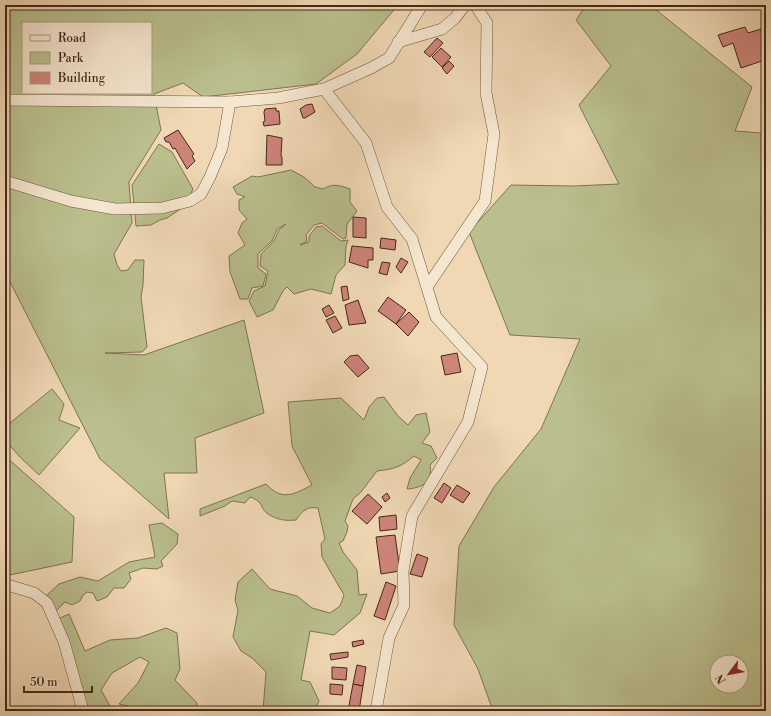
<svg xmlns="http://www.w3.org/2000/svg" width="771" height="716" font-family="'Libre Bodoni',serif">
<rect width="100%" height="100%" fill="#f0d8b5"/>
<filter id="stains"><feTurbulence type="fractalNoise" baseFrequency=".005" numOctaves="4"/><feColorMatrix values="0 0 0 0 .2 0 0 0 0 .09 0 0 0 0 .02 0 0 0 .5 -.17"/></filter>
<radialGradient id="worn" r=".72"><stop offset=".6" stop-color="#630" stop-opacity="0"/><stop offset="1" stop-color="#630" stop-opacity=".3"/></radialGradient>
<!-- green -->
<g fill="#babf8d" stroke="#807452" fill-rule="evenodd">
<path d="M5 5H398L357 54 316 84 203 97 183 83 154 94 161 130 129 182 132 223 114 254 117 265 121 271 128 270 135 260H144L143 285 141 297 147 347 142 352 105 353 144 355 244 320 264 413 195 438 197 473H164L169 519 100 459 5 272ZM23 23H151V93H23Z"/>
<path d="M586 5H650L752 87 735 131 762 133 766 131V711H493L478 669 454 625 459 546 494 487 541 429 580 339 510 335 469 232 511 185 574 186 619 184 579 105 611 66 576 20ZM717 662H741V686H717Z"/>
<path d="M159 144 172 152 193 189 185 206 167 218 160 220 151 225 136 226 132 185Z"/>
<path d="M291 170 304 177 315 187 323 189C333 183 339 185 350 189V202L357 211 347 224 346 238 343 239 322 223 314 225 306 235 307 241 300 245 309 242V236L316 227 322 226 341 241 348 240 346 246 345 265 336 275 331 294 311 289 294 294 287 287 283 291 273 310 257 317 249 301 254 291 265 286 268 271 260 266 261 254 274 241 279 230 286 224 277 229 272 241 258 254V268L266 274 263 286 252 288 248 299H240L230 272 229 256 245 245 238 233 242 223 247 219 239 210V200L245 197 237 194 233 187 252 176 258 177Z"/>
<path d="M52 389 64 404 59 420 80 428 39 475 20 457 5 440V427Z"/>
<path d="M384 397 398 416 408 425 416 415 426 413 430 432 422 443 431 446 437 458 430 465C433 482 422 488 407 489L410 478 421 460 414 456C401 467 394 469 377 471L361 492 353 499 345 521 348 526 347 532 343 541 339 543 343 552 357 570 359 595 367 594 360 613 334 635 310 631 301 680 310 682 319 701 315 710 316 711H263L266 672 252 658 241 651 233 637 238 610 235 600 238 582 252 569 270 589 297 596 312 608 330 613 340 606 344 595 322 557 321 544 325 539 318 508C307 506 302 511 296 520 286 521 277 520 268 514 259 508 265 502 250 497L245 503 232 501 225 506 200 516V509L266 484C282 501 293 495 312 485L292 446 288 402 341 398 364 420 369 407 377 398Z"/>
<path d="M5 456 74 517 72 562 5 576Z"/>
<path d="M162 523 178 534 177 544 161 561 163 566 157 569 143 568 129 573 131 579 124 588H114L107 597 97 601 93 593 87 592 83 595 80 601 72 605 65 602 56 611 46 596 59 584 80 577 98 581 129 562 155 557 149 525Z"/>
<path d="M69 614 85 651 110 640 138 638 166 628 177 633 180 669 175 680 197 703 196 711H160L150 706 136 708 119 704 138 683 149 662 140 657 112 673 101 690 110 706V711H91L86 703 51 622Z"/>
</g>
<!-- building -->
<g fill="#cd8479" stroke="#452817">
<path d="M745 27 748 33 761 29 765 60 741 68 733 43 723 47 718 35Z"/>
<path d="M437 38 443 43 430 57 424 52Z"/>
<path d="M441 48 451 57 442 67 432 57Z"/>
<path d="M449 61 454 66 447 74 442 68Z"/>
<path d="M312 104 315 112 305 118H303L300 109 306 105Z"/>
<path d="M276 108V111H279L280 124 264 126 263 122 265 121 264 112 265 109Z"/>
<path d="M178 130 194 154 192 156 195 161 187 169 175 148 173 149 169 142H166L164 138Z"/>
<path d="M267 135 282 138 281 156 282 157V165H266Z"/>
<path d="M353 217 366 218V238L353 237Z"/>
<path d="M381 238 396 240 395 250 380 248Z"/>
<path d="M352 246 373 248V260H368V268L349 262Z"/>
<path d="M401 258 408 262 401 273 396 267Z"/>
<path d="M382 262 390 263 387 275 379 273Z"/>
<path d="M347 286 349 299 343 301 341 287Z"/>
<path d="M388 297 406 310 396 324 378 311Z"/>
<path d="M358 300 366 323 349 325 345 305Z"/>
<path d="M329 305 334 313 326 317 322 309Z"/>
<path d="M409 312 419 322 408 336 396 324Z"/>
<path d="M335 316 342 328 333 333 326 320Z"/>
<path d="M457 353 461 372 445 375 441 356Z"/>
<path d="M358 355 369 368 358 377 344 362 350 356Z"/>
<path d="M444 483 451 488 442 503 434 498Z"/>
<path d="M457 485 470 493 463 503 450 495Z"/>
<path d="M387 493 390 498 385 502 382 497Z"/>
<path d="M368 494 382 507 367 524 352 511Z"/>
<path d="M396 515 397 529 380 531 379 517Z"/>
<path d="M395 535 400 571 381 574 376 537Z"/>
<path d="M417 554 428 558 422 577 410 574Z"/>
<path d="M386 582 396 586 385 620 374 616Z"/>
<path d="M363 640 364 644 353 647 352 642Z"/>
<path d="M348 652V657L331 660 330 654Z"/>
<path d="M357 665 366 667 363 686 353 684Z"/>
<path d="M332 667 347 668 346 680 332 679Z"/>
<path d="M330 684 343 685 342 695 330 694Z"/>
<path d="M353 684 363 686 359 711H348Z"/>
</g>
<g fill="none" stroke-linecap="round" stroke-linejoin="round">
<defs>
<g id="street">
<path d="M398 42 442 29 455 18 465 5"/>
<path d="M324 89 366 143 387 207 412 239 436 317 482 367 468 422 412 516 403 571 404 605 389 638 376 711"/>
<path d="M5 100 230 102 278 98 324 89 371 68 389 58 422 5"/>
<path d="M5 181 71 201 115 209 162 208 190 201 201 194 210 177 222 148 230 102"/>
<path d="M427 287 485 201 494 134 486 93 487 23 475 5"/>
<path d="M5 585 11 586 34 593 47 603 64 642 82 707 84 711"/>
</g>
</defs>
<!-- street casing -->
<use href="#street" stroke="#70543e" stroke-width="12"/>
<!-- street -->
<use href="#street" stroke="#f5e6cf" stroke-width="11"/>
</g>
<!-- margin -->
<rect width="771" height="716" fill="none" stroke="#f0d8b5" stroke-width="20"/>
<rect x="6" y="6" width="759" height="704" fill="none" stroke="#452817" stroke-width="2"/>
<rect x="10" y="10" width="751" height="696" fill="none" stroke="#452817"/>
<!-- legend -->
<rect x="22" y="22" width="130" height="72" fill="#f5e6cf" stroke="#af9a85"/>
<rect x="30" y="35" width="20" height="6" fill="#f5e6cf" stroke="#af9a85"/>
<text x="58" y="42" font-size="12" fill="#452817">Road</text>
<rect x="30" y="52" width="20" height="12" fill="#babf8d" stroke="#af9a85"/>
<text x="58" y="62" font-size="12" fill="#452817">Park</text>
<rect x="30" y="72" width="20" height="12" fill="#cd8479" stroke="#af9a85"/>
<text x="58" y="82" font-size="12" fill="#452817">Building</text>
<!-- north arrow -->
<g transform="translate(729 674) rotate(238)"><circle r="19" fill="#f5e6cf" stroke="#af9a85"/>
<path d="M0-3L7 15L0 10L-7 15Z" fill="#8f2418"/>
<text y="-6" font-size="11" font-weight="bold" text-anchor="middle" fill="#452817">N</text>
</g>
<!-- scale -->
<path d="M24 686v6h68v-6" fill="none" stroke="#452817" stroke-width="2"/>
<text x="30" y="686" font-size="12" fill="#452817" stroke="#f5e6cf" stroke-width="3" paint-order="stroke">50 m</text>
<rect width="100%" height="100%" filter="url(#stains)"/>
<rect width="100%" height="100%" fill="url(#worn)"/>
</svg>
